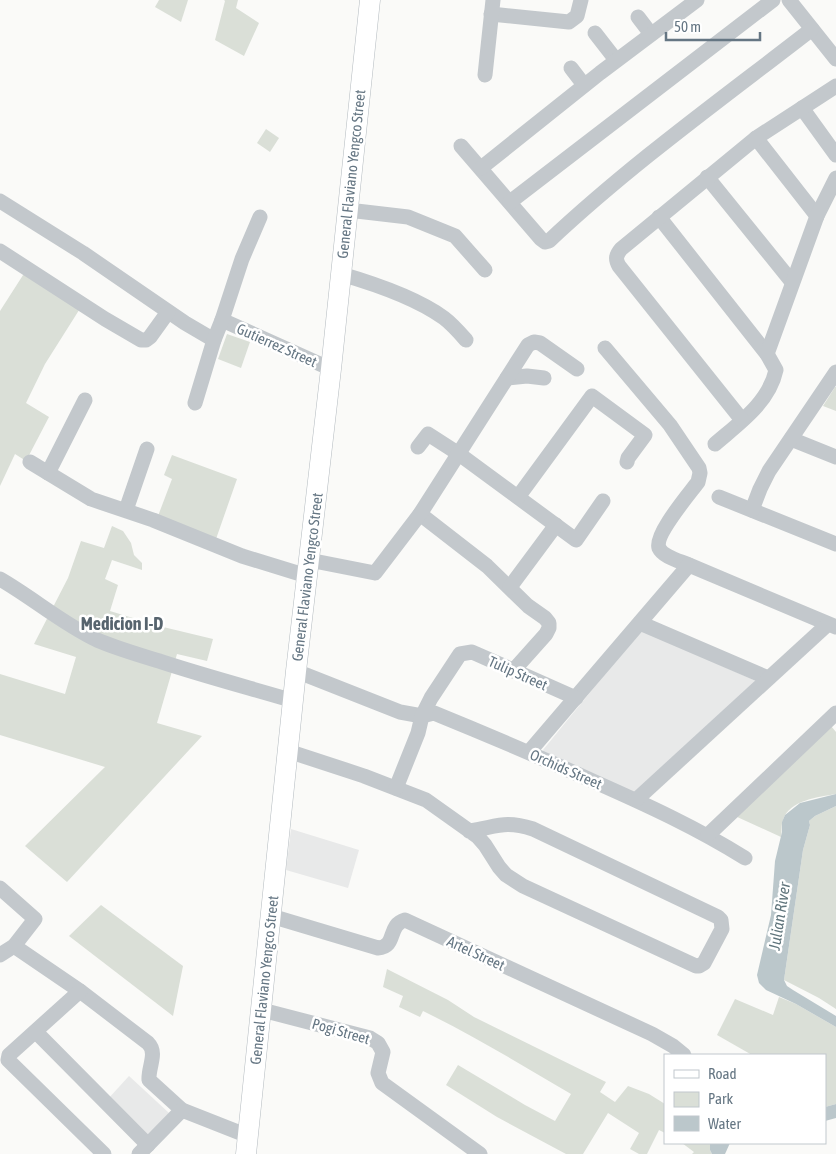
<svg xmlns="http://www.w3.org/2000/svg" width="836" height="1154" font-family="'Asap Condensed',sans-serif">
<rect width="100%" height="100%" fill="#fafaf8"/>
<!-- built -->
<g fill="#e8e9e9">
<path d="M641 630 756 681 637 795 544 753 543 750Z"/>
<path d="M291 829 359 850 348 888 286 870Z"/>
<path d="M129 1076 169 1113 148 1136 108 1099Z"/>
</g>
<!-- green -->
<g fill="#dadfd7">
<path d="M159 0H188L181 22 155 7Z"/>
<path d="M224 0H238L236 8 259 23 244 56 215 40 225 1Z"/>
<path d="M266 129 279 138 270 152 257 143Z"/>
<path d="M25 272 81 307 45 364 26 403 49 417 26 461 15 454 0 486V311Z"/>
<path d="M227 334 250 342 241 368 218 359Z"/>
<path d="M835 387H836V411L823 406Z"/>
<path d="M172 455 237 479 216 539 158 516 172 479 164 475Z"/>
<path d="M112 526 123 531 131 543 134 555 142 563V570L112 560 105 579 118 585 110 611 159 626 213 639 207 661 177 654 157 723 202 736 67 882 25 846 105 767 0 735V674L65 694 76 657 34 644 68 578 81 541 104 548Z"/>
<path d="M831 726 836 732V794C819 797 789 800 783 820 781 825 782 831 781 837L735 816Z"/>
<path d="M836 806V1009L819 998 784 980 803 850 810 825 809 821 815 816Z"/>
<path d="M101 905 183 966 173 1016 69 936Z"/>
<path d="M387 969 448 1000 474 1017 606 1082 600 1092 615 1102 628 1086 649 1094 665 1104V1133L659 1130 647 1154H639L630 1149 639 1133 608 1113 583 1154H566L497 1117 446 1085 458 1065 525 1105 555 1121 571 1094C522 1065 474 1036 423 1011L420 1017 399 1007 403 996 383 987Z"/>
<path d="M779 997 796 1004 836 1027V1104L825 1107V1055H752L717 1035 735 999 773 1015Z"/>
<path d="M682 1143H710V1150L712 1154H692L694 1152Z"/>
</g>
<!-- water -->
<g fill="#bbc7cb">
<path d="M836 794V806L815 816 809 821 810 825 803 850 784 980 787 986 793 990 836 1016V1027L796 1004 766 990 759 983 757 975 771 915 775 861 782 832V822L785 815 800 803Z"/>
<path d="M836 1104V1118L825 1121V1107Z"/>
<path d="M710 1143H730L725 1154H712L710 1150Z"/>
</g>
<g fill="none" stroke-linecap="round" stroke-linejoin="round">
<defs>
<path id="secondary" d="M246 1154 296 671 331 369 370 0"/>
</defs>
<!-- secondary casing -->
<use href="#secondary" stroke="#b3babf" stroke-width="21"/>
<!-- street -->
<g stroke="#c3c8cc" stroke-width="15">
<path d="M789 0 836 59"/>
<path d="M491 14 569 22 577 16 581 0"/>
<path d="M638 17 651 34"/>
<path d="M595 33 616 60"/>
<path d="M571 68 584 85"/>
<path d="M485 75 493 0"/>
<path d="M802 108 836 155"/>
<path d="M756 138 817 216"/>
<path d="M461 146 541 239 545 242 549 241C631 164 723 98 812 29"/>
<path d="M481 168 600 73 697 0"/>
<path d="M707 177 792 282"/>
<path d="M0 201 83 253 185 323 214 340"/>
<path d="M510 202 773 0"/>
<path d="M348 210 408 217 455 236 485 270"/>
<path d="M659 217 767 354 776 370C769 403 738 424 715 444"/>
<path d="M0 251 105 319 141 340H146L150 337 168 312"/>
<path d="M341 274C372 283 418 299 444 318 452 324 459 332 466 340"/>
<path d="M222 320 331 369"/>
<path d="M605 348 670 425 699 468 700 473 698 482C690 493 654 535 659 548 663 557 680 561 689 565"/>
<path d="M767 354 817 216 836 178"/>
<path d="M507 378 527 376 544 378"/>
<path d="M195 403 214 340 222 320 242 259 260 217"/>
<path d="M742 420 619 266C615 259 616 255 621 249L756 138 836 86"/>
<path d="M791 439 836 457"/>
<path d="M418 447 428 434 459 454 576 540 603 501"/>
<path d="M30 462 91 499 153 520 242 556 307 576"/>
<path d="M48 473 85 400"/>
<path d="M518 497 592 396 645 435 628 458 627 462"/>
<path d="M719 497 836 544"/>
<path d="M126 510 147 449"/>
<path d="M752 510 760 489 769 471 836 372"/>
<path d="M420 514 487 566 528 606 545 618 549 623V628L546 634 513 671"/>
<path d="M309 560 375 573 420 514 528 345 534 342 540 343 577 369"/>
<path d="M0 579C33 598 63 624 97 640 118 649 140 655 162 662 205 676 250 688 294 701"/>
<path d="M510 587 556 525"/>
<path d="M640 623 768 678"/>
<path d="M296 671 400 712 422 716"/>
<path d="M422 716 434 713C488 735 542 758 595 782 647 805 697 828 745 858"/>
<path d="M288 751 364 776 426 800 478 837 485 845 499 867 506 875 523 886 696 966H699L704 963 722 929 721 920 718 917 533 829C504 820 497 827 469 831"/>
<path d="M529 752 689 565 836 627"/>
<path d="M396 788 418 733 422 716 431 698 460 654 472 652 576 698"/>
<path d="M636 800 828 624"/>
<path d="M708 835 836 713"/>
<path d="M0 888 35 919 14 946 0 955"/>
<path d="M271 916 378 948C397 947 387 925 405 920L652 1034 673 1046 684 1055"/>
<path d="M14 946 80 991 148 1043C158 1053 148 1067 149 1080L182 1110 248 1136"/>
<path d="M80 991 9 1055 8 1060 104 1154"/>
<path d="M262 1010 370 1038 378 1043 383 1052 378 1073 382 1083 480 1154"/>
<path d="M36 1032 148 1145"/>
<path d="M139 1154 182 1110"/>
</g>
<!-- secondary -->
<use href="#secondary" stroke="#fff" stroke-width="20"/>
</g>
<g text-anchor="middle" dominant-baseline="central" stroke-width="5" stroke-linejoin="round" paint-order="stroke">
<!-- street labels -->
<g font-size="15" fill="#657683" stroke="#fff">
<text transform="translate(351 174) rotate(-84)">General Flaviano Yengco Street</text>
<text transform="translate(277 345) rotate(24)">Gutierrez Street</text>
<text transform="translate(307 577) rotate(-83)">General Flaviano Yengco Street</text>
<text transform="translate(518 673) rotate(24)">Tulip Street</text>
<text transform="translate(566 769) rotate(24)">Orchids Street</text>
<text transform="translate(476 953) rotate(25)">Artel Street</text>
<text transform="translate(264 980) rotate(-84)">General Flaviano Yengco Street</text>
<text transform="translate(341 1031) rotate(16)">Pogi Street</text>
</g>
<!-- water labels -->
<g font-size="16" font-style="italic" fill="#60757c" stroke="#fff">
<text transform="translate(779 916) rotate(-81)">Julian River</text>
</g>
<!-- quarter labels -->
<g font-size="18" font-weight="bold" fill="#57646e" stroke="#fff">
<text x="122" y="623">Medicion I-D</text>
</g>
</g>
<!-- legend -->
<rect x="664" y="1054" width="162" height="90" fill="#ffffff" stroke="#c1c8cd"/>
<rect x="674" y="1070" width="25" height="8" fill="#ffffff" stroke="#c1c8cd"/>
<text x="708" y="1079" font-size="15" fill="#657683">Road</text>
<rect x="674" y="1092" width="25" height="15" fill="#dadfd7" stroke="#c1c8cd"/>
<text x="708" y="1104" font-size="15" fill="#657683">Park</text>
<rect x="674" y="1116" width="25" height="15" fill="#bbc7cb" stroke="#c1c8cd"/>
<text x="708" y="1129" font-size="15" fill="#657683">Water</text>
<!-- scale -->
<path d="M666 32v8h94v-8" fill="none" stroke="#657683" stroke-width="2.5"/>
<text x="674" y="32" font-size="15" fill="#657683" stroke="#ffffff" stroke-width="4" paint-order="stroke">50 m</text>
</svg>
